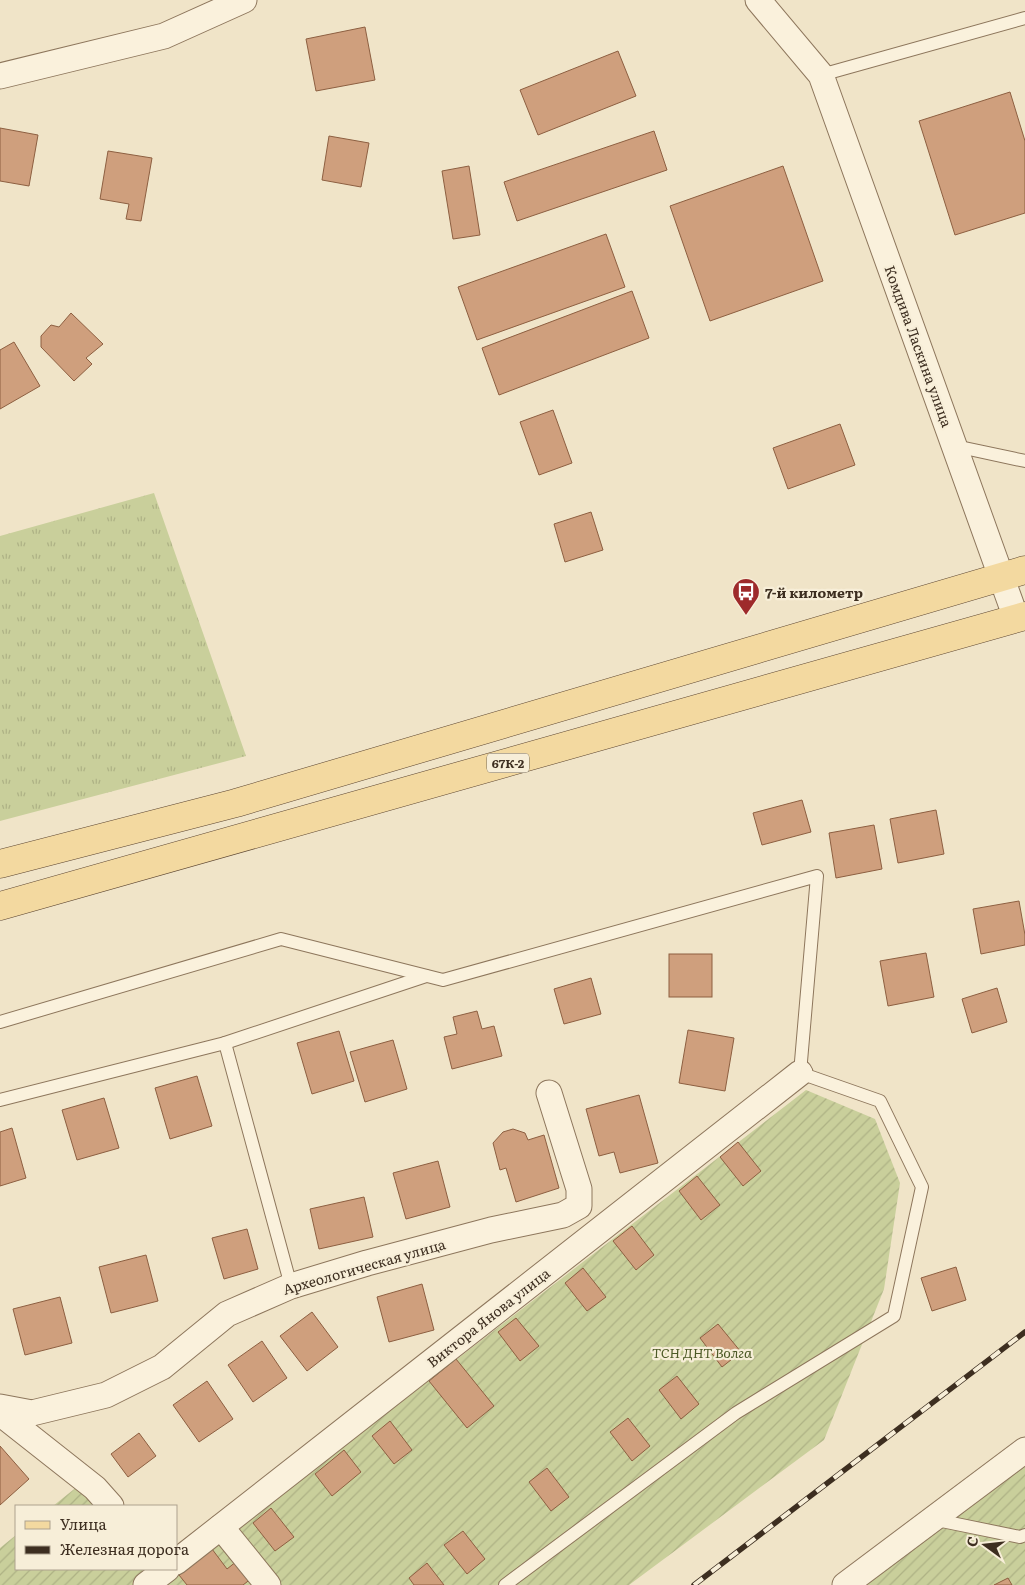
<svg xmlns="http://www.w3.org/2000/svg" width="1025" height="1585" font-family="Literata,serif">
<defs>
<pattern id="grass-tufts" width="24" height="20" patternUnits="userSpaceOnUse" patternTransform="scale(1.25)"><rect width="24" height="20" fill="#c9cf9b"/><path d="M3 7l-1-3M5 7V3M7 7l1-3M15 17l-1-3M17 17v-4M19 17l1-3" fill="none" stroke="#aeb285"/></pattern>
<pattern id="garden-furrows" width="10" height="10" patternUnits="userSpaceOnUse" patternTransform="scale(1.25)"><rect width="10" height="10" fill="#c9cf9b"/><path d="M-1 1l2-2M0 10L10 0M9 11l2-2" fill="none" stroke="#aeb285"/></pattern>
</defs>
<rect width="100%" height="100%" fill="#f0e4c8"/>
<!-- grass -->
<path fill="url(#grass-tufts)" d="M154 493 246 756 0 821V536Z"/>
<!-- garden -->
<g fill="url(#garden-furrows)">
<path d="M806 1090 875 1119 900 1183 884 1289 824 1440 629 1585H164Z"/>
<path d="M1025 1443V1585H846Z"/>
<path d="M78 1486 96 1506H53Z"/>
<path d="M16 1535V1569H150L164 1585H0V1548Z"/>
</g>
<!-- building -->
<g fill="#cf9f7d" stroke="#8d5f41">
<path d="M365 27 375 80 316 91 306 39Z"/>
<path d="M618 51 636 96 538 135 520 90Z"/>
<path d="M1010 92 1025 141V213L955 235 919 121Z"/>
<path d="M0 128 38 135 29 186 0 181Z"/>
<path d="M654 131 667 170 517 221 504 182Z"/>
<path d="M329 136 369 143 361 187 322 180Z"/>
<path d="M108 151 152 158 141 221 126 219 129 204 100 199Z"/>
<path d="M469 166 480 235 453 239 442 171Z"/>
<path d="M783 166 823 281 710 321 670 206Z"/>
<path d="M606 234 625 287 477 340 458 287Z"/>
<path d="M632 291 649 338 499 395 482 348Z"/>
<path d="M71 313 103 344 86 358 92 364 74 381 41 347V336L51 325 59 327Z"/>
<path d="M14 342 40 386 0 409V350Z"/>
<path d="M553 410 572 463 539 475 520 422Z"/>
<path d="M840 424 855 465 788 489 773 448Z"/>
<path d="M591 512 603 550 565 562 554 524Z"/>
<path d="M802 800 811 832 762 845 753 813Z"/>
<path d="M936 810 944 854 898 863 890 819Z"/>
<path d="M874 825 882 869 836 878 829 833Z"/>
<path d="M1019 901 1025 935V945L981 954 973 909Z"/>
<path d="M926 953 934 997 888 1006 880 961Z"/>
<rect x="669" y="954" width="43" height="43"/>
<path d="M591 978 601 1014 564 1024 554 989Z"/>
<path d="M997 988 1007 1022 972 1033 962 999Z"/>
<path d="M477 1011 482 1029 494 1026 502 1056 452 1069 444 1037 457 1034 453 1017Z"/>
<path d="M688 1030 734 1038 725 1091 679 1083Z"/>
<path d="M339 1031 354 1081 312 1094 297 1043Z"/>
<path d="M393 1040 407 1089 365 1102 350 1052Z"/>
<path d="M197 1076 212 1126 170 1139 155 1088Z"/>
<path d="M639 1095 658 1163 620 1173 614 1152 599 1156 586 1109Z"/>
<path d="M104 1098 119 1148 77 1160 62 1110Z"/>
<path d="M12 1128 26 1178 0 1186V1132Z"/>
<path d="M513 1129 525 1133 528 1140 544 1135 559 1188 516 1202 506 1168 500 1170 493 1143 503 1132Z"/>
<path d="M738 1142 761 1171 743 1186 720 1157Z"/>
<path d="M438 1161 450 1207 406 1219 393 1173Z"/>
<path d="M697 1176 720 1205 701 1220 679 1191Z"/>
<path d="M364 1197 373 1237 319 1249 310 1209Z"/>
<path d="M632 1226 654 1255 636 1270 613 1241Z"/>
<path d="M247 1229 258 1269 224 1279 212 1238Z"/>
<path d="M146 1255 158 1301 111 1313 99 1267Z"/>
<path d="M956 1267 966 1300 932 1311 921 1278Z"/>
<path d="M583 1268 606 1297 587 1311 565 1283Z"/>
<path d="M422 1284 434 1330 389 1342 377 1297Z"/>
<path d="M60 1297 72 1343 25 1355 13 1309Z"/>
<path d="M312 1312 338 1347 307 1371 280 1336Z"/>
<path d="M516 1318 539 1346 520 1361 498 1332Z"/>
<path d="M718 1324 741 1352 722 1367 700 1338Z"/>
<path d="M262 1341 287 1378 253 1402 228 1365Z"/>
<path d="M456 1359 494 1406 467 1428 429 1381Z"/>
<path d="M677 1376 699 1404 681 1419 659 1390Z"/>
<path d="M207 1381 233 1419 199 1442 173 1405Z"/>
<path d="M628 1418 650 1446 632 1461 610 1432Z"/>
<path d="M390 1421 412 1450 394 1464 372 1436Z"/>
<path d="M139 1433 156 1456 128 1477 111 1454Z"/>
<path d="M0 1446 29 1479 0 1505Z"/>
<path d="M344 1450 361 1472 332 1496 315 1474Z"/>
<path d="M547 1468 569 1497 551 1511 529 1482Z"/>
<path d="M271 1508 294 1537 275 1551 253 1523Z"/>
<path d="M463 1531 485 1559 467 1574 444 1545Z"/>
<path d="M212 1549 227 1569 237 1561 252 1578 243 1585H187L179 1575Z"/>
<path d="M427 1563 444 1585H414L409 1578Z"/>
<path d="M1008 1578 1012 1585H994Z"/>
</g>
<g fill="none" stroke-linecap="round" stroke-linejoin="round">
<defs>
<g id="lane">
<path d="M821 75 1025 18"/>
<path d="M955 446 1025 461"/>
<path d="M0 1022 281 939 443 980 817 876 800 1073 880 1101 922 1187 894 1316 736 1413 505 1585"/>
<path d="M225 1043 426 976"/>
<path d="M0 1100 225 1043 291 1286"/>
<path d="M932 1519 1020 1537 1025 1535"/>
</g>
<g id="street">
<path d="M758 0 821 75 1016 618"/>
<path d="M0 76 164 36 244 0"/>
<path d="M0 1407 32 1413 106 1395 162 1367 227 1314 291 1286 367 1263 491 1230 563 1215 579 1206V1189L549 1093"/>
<path d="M0 1413 95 1488 111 1506"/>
<path d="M221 1527 268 1585"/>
<path d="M176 1562 800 1073"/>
<path d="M146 1585 167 1569"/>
<path d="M845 1585 1025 1450"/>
</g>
<g id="primary">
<path d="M0 864 236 803 1025 570"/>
<path d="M0 906 1025 616"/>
</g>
</defs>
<!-- lane casing -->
<use href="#lane" stroke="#8d765c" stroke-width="14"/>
<!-- street casing -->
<use href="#street" stroke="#8d765c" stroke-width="27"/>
<!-- primary casing -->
<use href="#primary" stroke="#5b4430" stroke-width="29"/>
<!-- lane -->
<use href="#lane" stroke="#faf1dc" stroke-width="12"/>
<!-- street -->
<use href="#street" stroke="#faf1dc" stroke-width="25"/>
<!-- primary -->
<use href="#primary" stroke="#f3d9a0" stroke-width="28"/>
<defs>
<path id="rail" d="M694 1585 1025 1332"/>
</defs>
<!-- rail casing -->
<use href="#rail" stroke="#3d2e20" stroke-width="5.5"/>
<!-- rail -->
<use href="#rail" stroke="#f7eed8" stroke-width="4" stroke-dasharray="11" stroke-linecap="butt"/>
</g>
<!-- icons -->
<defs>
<symbol id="bus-pin" viewBox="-11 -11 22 30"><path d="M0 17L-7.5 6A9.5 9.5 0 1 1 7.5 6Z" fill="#9e2a2b" stroke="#f7eed8"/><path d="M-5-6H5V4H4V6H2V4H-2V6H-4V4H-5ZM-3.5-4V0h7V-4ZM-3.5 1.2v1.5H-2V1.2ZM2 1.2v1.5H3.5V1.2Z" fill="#fff"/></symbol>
</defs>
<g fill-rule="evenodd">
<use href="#bus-pin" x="730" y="576" width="32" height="43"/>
</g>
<g text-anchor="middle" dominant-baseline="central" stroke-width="4.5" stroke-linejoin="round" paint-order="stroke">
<!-- shield labels -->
<rect fill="#f7eed8" stroke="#756857" stroke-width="1" x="487" y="753.5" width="42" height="19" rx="4"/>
<g font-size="12" font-weight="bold" fill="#3d2e20">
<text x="508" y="763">67К-2</text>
</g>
<!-- street labels -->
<g font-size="14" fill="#3d2e20" stroke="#f7eed8">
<text transform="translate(919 346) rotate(70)">Комдива Ласкина улица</text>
<text transform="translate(364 1266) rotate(-16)">Археологическая улица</text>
<text transform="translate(488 1317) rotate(-38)">Виктора Янова улица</text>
</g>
<!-- poi labels -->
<g font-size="14" font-weight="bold" fill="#3d2e20" stroke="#f7eed8" text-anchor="start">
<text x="765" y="592">7-й километр</text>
</g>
<!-- park labels -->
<g font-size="14" font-style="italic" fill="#4d5a26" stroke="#f7eed8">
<text x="702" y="1352">ТСН ДНТ Волга</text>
</g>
</g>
<!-- legend -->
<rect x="15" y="1505" width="162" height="65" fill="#f7eed8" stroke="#ada18e"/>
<rect x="25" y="1521" width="25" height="8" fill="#f3d9a0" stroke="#ada18e"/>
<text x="60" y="1530" font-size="15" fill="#3d2e20">Улица</text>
<rect x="25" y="1546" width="25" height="8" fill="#3d2e20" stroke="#ada18e"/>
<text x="60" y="1555" font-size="15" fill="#3d2e20">Железная дорога</text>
<!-- north arrow -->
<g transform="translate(985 1545) rotate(285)" stroke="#f7eed8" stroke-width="4" paint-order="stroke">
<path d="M0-4L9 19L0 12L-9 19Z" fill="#3d2e20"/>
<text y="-8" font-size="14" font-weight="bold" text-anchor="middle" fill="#3d2e20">С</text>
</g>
</svg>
